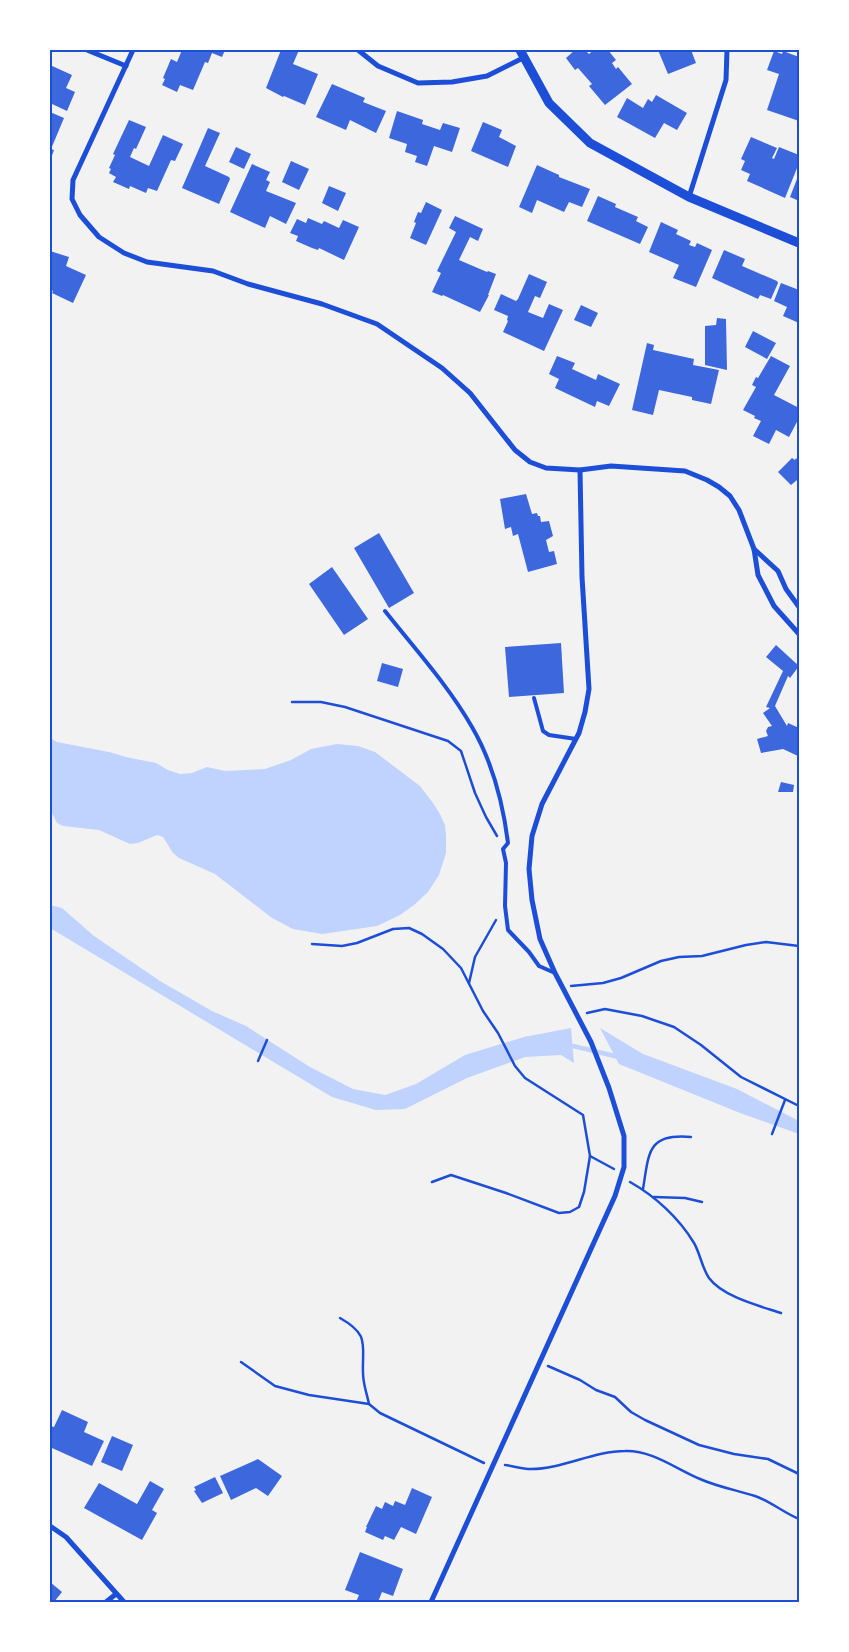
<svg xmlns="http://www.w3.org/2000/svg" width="849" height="1652" font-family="'PT Sans Narrow',sans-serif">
<rect width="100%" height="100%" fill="#f2f2f2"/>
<!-- water -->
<g fill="#bfd3fe">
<path d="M50 738 57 742 109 752 126 757 156 763 168 770 180 774 192 773 207 767 225 771 265 769 291 760 311 749 337 744 358 746 375 752 420 786 433 803 440 814 445 825 446 836V853L439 875 428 892 414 905 400 915 377 926 322 934 293 929 272 918 215 874 179 858 173 853 163 837 157 835 138 843 130 844 99 830 63 826 57 823 50 809Z"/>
<path d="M50 905 62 908 94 936 160 981 212 1011 246 1026 310 1067 353 1089 385 1095 416 1084 465 1055 524 1037 571 1028 574 1063 561 1055 525 1057 467 1078 405 1109 376 1110 332 1097 50 928Z"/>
<path d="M600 1028 643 1054 737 1089 799 1121V1134L740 1113 619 1064Z"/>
</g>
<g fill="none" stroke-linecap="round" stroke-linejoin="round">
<!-- stream -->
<path stroke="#bfd3fe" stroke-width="4.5" d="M568 1047 573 1046 619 1057"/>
</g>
<!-- building -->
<g fill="#3d67dc">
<path d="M182 50H225L222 57 212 53 208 63 205 62 193 90 180 85 177 92 162 85 165 79 163 78 171 59 177 62Z"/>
<path d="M281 50H299L293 64 318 74 305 105 284 96 283 97 266 88Z"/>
<path d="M575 50H585L589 54 594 50H608L616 60 612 63 616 69 618 67 632 84 605 105 589 86 592 84 578 68 575 70 566 58Z"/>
<path d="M658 50H691L696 63 668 74Z"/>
<path d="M774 51 782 54 783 51 799 57V121L767 110 779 74 767 70Z"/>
<path d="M50 65 72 75 66 88 75 92 67 111 50 103Z"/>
<path d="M332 84 365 98 363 102 386 111 376 133 350 120 346 130 316 117Z"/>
<path d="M656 95 687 113 677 130 664 123 655 138 617 117 627 98 643 108 648 99 652 102Z"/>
<path d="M397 111 423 120 422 124 440 130 443 123 460 128 452 152 434 146 427 166 415 162 417 156 405 152 407 144 389 138Z"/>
<path d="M50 112 64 118 51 149 54 150 50 161Z"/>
<path d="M129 120 146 127 136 149 134 148 130 157 149 166 163 135 183 144 175 161 171 160 157 191 148 188 146 193 130 186 129 189 113 182 116 177 109 173 111 169 109 168 115 155 113 154Z"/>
<path d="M483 122 502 130 499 137 516 146 508 167 471 151Z"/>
<path d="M208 128 220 133 205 166 229 177 230 179 219 204 182 188Z"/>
<path d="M751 137 777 148 772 158 774 159 779 147 799 155V163L785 198 747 181 750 174 741 170 745 161 741 159Z"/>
<path d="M236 147 251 154 244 169 229 162Z"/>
<path d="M291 161 309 169 299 190 282 182Z"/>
<path d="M252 164 270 172 266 180 270 182 266 191 296 203 286 224 270 216 265 228 230 212Z"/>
<path d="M537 165 559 175V177L590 189 582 207 569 202 564 212 537 200 532 213 519 207Z"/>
<path d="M797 179 799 180V201L790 197Z"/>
<path d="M329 186 346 193 338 211 322 203Z"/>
<path d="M598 196 616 204 615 207 638 217 636 221 648 227 640 244 587 221Z"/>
<path d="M426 202 442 210 426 245 410 238 416 223 414 222 418 212 421 213Z"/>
<path d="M455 216 483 229 478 241 470 237 459 260 487 272 488 271 496 274 488 295H489L480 312 443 295 442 296 432 292 441 273 437 271 456 232 449 228Z"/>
<path d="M308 218 322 224 324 221 339 228 343 220 359 227 344 260 319 248 318 250 312 248 296 241 298 236 290 233 297 219 306 223Z"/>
<path d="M661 222 678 230 676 234 691 241 689 245 695 247 697 243 712 250 696 287 673 278 679 265 649 252Z"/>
<path d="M724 250 745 259 742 266 777 281 778 283 771 299 760 295 758 299 712 278Z"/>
<path d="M50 251 69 257 66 266 86 275 73 303 52 293 53 291 50 289Z"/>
<path d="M529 274 547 282 540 298 535 296 528 312 543 318 549 304 563 310 544 351 503 332 508 321 507 320 508 316 494 310 501 294 516 301 518 299Z"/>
<path d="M781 283 799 290V323L783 316 787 307 774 301Z"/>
<path d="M581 305 598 313 591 327 574 320Z"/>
<path d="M717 318 726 319 727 370 705 365V326L716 325Z"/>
<path d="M753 331 776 343 767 359 745 347Z"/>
<path d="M647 343 654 345 653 350 694 359 693 365 719 370 711 404 692 400V397L659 390 653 415 632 410Z"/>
<path d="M557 356 575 363 572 369 596 380 598 374 620 384 609 406 597 401 595 407 555 388 559 379 549 374Z"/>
<path d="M771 356 790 366 774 395 799 408V418L789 437 776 430 769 444 753 436 761 421 754 418 755 416 743 410 756 387 752 385 756 377 758 378Z"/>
<path d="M792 458 795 460 796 458 799 461V481L797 480 791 485 778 472Z"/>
<path d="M526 494 532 514 537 513 538 516H540L541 522 549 521 553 536 546 540 549 552 554 551 557 564 528 572 518 534 513 536 511 527 505 529 500 499Z"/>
<path d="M379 533 414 593 389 608 354 548Z"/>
<path d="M332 567 368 619 344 635 309 584Z"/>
<path d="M561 643 564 693 509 697 505 647Z"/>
<path d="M776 645 799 666 790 678 788 676 775 706 787 726 788 723 799 728 798 756 783 749 761 753 757 739 768 736 766 731 768 727 772 726 763 713 770 708 766 707 783 671 766 657Z"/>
<path d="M382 663 403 669 398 687 377 681Z"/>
<path d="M781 782 794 785 793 792H778Z"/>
<path d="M62 1410 88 1422 84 1432 104 1441 92 1466 52 1448 50 1452V1426L54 1427Z"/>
<path d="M112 1436 133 1445 122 1471 101 1462Z"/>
<path d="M258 1459 282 1476 268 1496 256 1488 231 1500 220 1476Z"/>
<path d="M215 1477 223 1493 202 1503 194 1491 196 1490 194 1487Z"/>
<path d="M150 1481 164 1489 152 1510 157 1513 142 1540 84 1508 99 1483 137 1504Z"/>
<path d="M412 1488 432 1497 416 1534 401 1527 394 1540 385 1536 383 1540 365 1532 367 1527H366L376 1506 382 1509 385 1502 393 1506 395 1501 405 1505Z"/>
<path d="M360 1552 403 1569 393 1596 382 1592 378 1602 368 1600 367 1602H356L359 1595 345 1590Z"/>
<path d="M50 1582 62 1592 54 1602H50Z"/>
</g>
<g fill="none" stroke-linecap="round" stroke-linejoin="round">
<!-- path -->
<g stroke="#1d4ed8" stroke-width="2.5">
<path d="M292 702H321L345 707 448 741 461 751 475 793 486 817 497 836"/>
<path d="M312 944 342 946 357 943 393 929 409 928 422 934 443 949 461 968 483 1011 498 1033 515 1066 525 1078 583 1115 590 1156 584 1192 579 1207 570 1212 559 1213 506 1193 451 1175 432 1182"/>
<path d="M469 983 475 957 496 920"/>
<path d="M571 986 603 983 621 978 661 961 679 957 702 956 746 945 766 942 799 946"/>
<path d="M587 1013 605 1009 642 1016 674 1027 701 1045 741 1077 799 1106"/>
<path d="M258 1061 267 1040"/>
<path d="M772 1134 785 1100"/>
<path d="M590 1156 614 1169"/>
<path d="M630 1182C655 1196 679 1218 694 1243 700 1253 702 1268 709 1278 723 1297 760 1306 781 1313"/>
<path d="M643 1189C649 1153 647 1133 691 1137"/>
<path d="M654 1197 685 1198 702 1202"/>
<path d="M340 1318C370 1335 362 1344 363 1373 363 1384 367 1394 369 1404L380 1413 484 1463"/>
<path d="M241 1362 275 1386 309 1395 369 1404"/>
<path d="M548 1366 580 1380 596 1390 615 1397 631 1412 645 1420 699 1445 734 1454 768 1459 799 1474"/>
<path d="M505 1465C513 1466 522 1469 531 1469 562 1469 594 1451 625 1451 652 1450 676 1469 700 1479 718 1487 736 1490 755 1496 770 1501 784 1513 799 1519"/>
</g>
<!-- service -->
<g stroke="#1d4ed8" stroke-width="4">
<path d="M385 611C415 649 448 685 472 727 493 763 503 803 508 843L503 849 506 863 505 906 508 930 529 952 539 966 555 973"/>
<path d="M534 698 543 731 549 735 576 739"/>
</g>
<!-- minor -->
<g stroke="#1d4ed8" stroke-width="5">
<path d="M87 50 126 66"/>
<path d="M133 50 73 180 72 199 80 215 99 237 124 253 147 262 213 271 248 284 322 304 377 324 442 368 470 393 515 450 530 462 546 468 580 470 611 466 685 471 707 480 719 487 730 496 739 510 754 549 758 575 774 606 799 634"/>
<path d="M358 50 378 66 418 83 452 82 487 76 523 58"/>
<path d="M689 197 726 80 727 50"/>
<path d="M754 549 778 571 786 589 799 607"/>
<path d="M50 1526 66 1537 124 1602"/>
<path d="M106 1602 116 1594"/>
<path d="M431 1602 615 1196 624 1167V1136L609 1088 591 1042 555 973 540 939 532 900 529 869 532 836 542 804 579 733 585 712 589 689 582 577 580 470"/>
</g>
<!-- tertiary -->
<path stroke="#1d4ed8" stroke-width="9" d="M520 50 549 103 590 143 689 197 799 243"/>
</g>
<!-- border -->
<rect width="849" height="1652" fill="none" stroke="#ffffff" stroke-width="102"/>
<rect x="51" y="51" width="747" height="1550" fill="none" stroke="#1d4ed8" stroke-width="2"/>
</svg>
